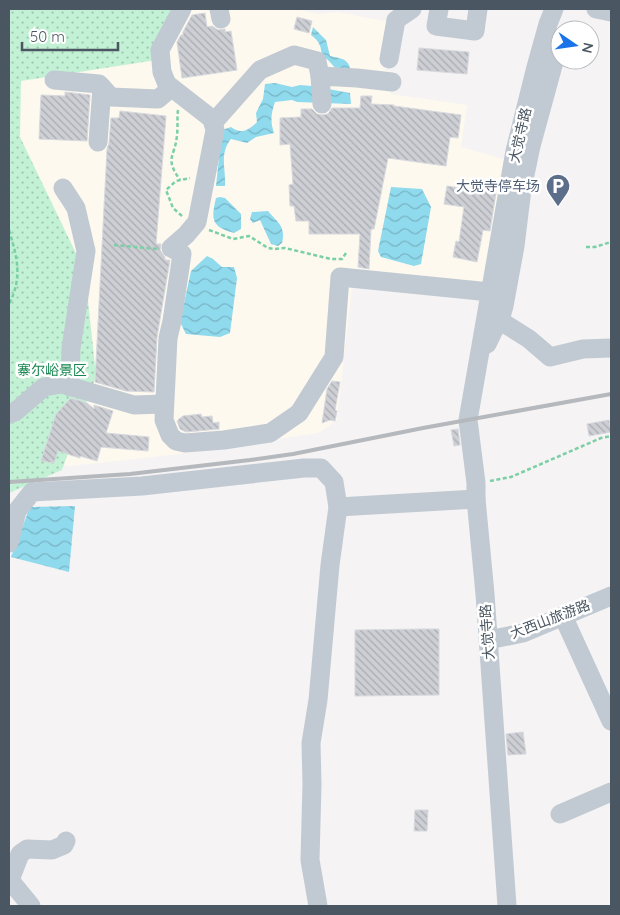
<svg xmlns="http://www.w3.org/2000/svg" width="620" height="915" font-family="Quicksand,'Noto Sans SC',sans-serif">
<defs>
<pattern id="park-dots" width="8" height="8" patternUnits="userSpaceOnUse" patternTransform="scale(1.25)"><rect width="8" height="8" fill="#c3f1d5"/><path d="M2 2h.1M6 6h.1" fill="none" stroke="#a0c6b0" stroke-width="1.8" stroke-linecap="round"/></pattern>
<pattern id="water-waves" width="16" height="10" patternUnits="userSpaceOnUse" patternTransform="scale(1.25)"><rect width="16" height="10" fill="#90daee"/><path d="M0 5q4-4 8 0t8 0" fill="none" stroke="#78b4c4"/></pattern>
<pattern id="building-back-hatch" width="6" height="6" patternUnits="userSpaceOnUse" patternTransform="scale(1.25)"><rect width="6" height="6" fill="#cdcfd5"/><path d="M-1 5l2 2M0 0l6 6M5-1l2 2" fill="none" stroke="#a8abb0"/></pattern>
</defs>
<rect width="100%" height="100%" fill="#f5f3f3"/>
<!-- commercial -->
<path fill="#fdf9ef" d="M177 9H297L318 14 338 12 390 22 382 63 386 71 395 72 391 94 467 105 461 147 507 160 486 283 352 286 337 420 318 433 180 454 70 466 41 462 20 137 9 91 16 67Z"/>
<!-- park -->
<path fill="url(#park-dots)" d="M9 9H189L163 59 21 81 20 137 85 272 96 376 62 470 9 493Z"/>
<!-- water -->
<g fill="url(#water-waves)">
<path d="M313 27 326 40 330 56C338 58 348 58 350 68L339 72 327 59 322 57C321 46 320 42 311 35Z"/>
<path d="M275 83 292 87 300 85 312 86 350 93 351 104 297 102 292 100 275 102C271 114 270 121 274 133L256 137 247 143 231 139C219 154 226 168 225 186H216L222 130 231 127C241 135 249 130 257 122L256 113 263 99 265 84Z"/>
<path d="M391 187 422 189 431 207 421 264 414 266 381 257 378 251Z"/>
<path d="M220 197 225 198 241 214V229L234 233C211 227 211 219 216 198Z"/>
<path d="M268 211C278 223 286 226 282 243L278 246 271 244 260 220 253 223 250 219 252 212Z"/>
<path d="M207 256 213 259 222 267H234L237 278 230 333 220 337 186 334 180 322 191 271Z"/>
<path d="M75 506 69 572 11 557 30 507Z"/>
</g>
<!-- building -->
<g fill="url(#building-back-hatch)" stroke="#d7d9de">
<path d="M205 13 207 27 212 26 218 30 225 29V32L231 31 237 70 182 78 177 42 181 35H183V32L192 15Z"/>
<path d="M297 17 312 21 309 33 294 29Z"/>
<path d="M419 48 469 52 467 74 417 70Z"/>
<path d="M65 92 90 95 87 141 39 139 41 95 65 96Z"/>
<path d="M361 96H372L371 104 394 105V106L461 115 458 138 450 137 446 166 388 158 374 229H371L369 269 358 267 360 234H309V221H296L294 206H290L289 185 293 184 290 144 280 145V118L301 117V109H312L317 114 322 115 328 114 332 108H360Z"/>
<path d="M120 111 166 116 156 244H161L160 250 165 257V260H170L157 337 154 392 126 391 95 382 107 149 109 143 111 118H119Z"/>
<path d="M447 186 496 193 490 231 483 230 477 262 453 257 456 241 459 242 464 207 444 204Z"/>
<path d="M332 381 340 382 335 410 337 411 335 421 330 420 322 423 327 389Z"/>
<path d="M71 398 87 403 94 409V405L113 411 106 433 149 437 148 451 101 447 97 461 80 456V458L58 451 54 463 41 461 56 414Z"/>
<path d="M201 414 202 417 212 416 213 423 219 422V429L186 432 180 429 177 421 179 419 183 416Z"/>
<path d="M609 420 611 432 589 436 587 424Z"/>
<path d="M458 429 460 445 454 446 451 430Z"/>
<path d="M425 629H439V695L355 696V630Z"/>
<path d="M523 732 526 754 508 755 506 734Z"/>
<path d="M415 810H428L427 831H414Z"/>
</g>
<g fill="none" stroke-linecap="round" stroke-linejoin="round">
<!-- path -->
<g stroke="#7ad0a6" stroke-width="2.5" stroke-dasharray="4 2.5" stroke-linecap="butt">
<path d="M178 110C177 118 178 127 177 135 175 158 164 157 180 180"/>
<path d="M182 216 173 208 166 190 176 181 190 178"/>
<path d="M9 230C17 257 23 277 9 304"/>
<path d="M209 230 233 239 249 236 268 248 274 249 285 248 331 259H342L346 253"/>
<path d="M114 245 157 249"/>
<path d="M586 247H595L611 242"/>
<path d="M490 481 511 477 601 438 611 436"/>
</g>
<!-- minor -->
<g stroke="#c1cad2" stroke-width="19">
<path d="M182 9 160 50 162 72 167 84 212 119 215 130 197 222 186 235 171 248 182 254 172 321 168 338 164 420 170 435 176 441 185 443 224 440 270 433 299 413 334 357 340 277 490 292"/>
<path d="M219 9 221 19"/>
<path d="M439 9 436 26 475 31 478 9"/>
<path d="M596 9 611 12"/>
<path d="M389 59 396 20 412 9"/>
<path d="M54 80 99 84 102 87"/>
<path d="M322 104 320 76 357 78 392 82"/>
<path d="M213 123 260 70 294 55 317 61 320 76"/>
<path d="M98 142 102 87 111 97 158 99 171 88"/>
<path d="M63 188 76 208 86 251 71 348 70 387"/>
<path d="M499 320 529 339 550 357 583 349 611 348"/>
<path d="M487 344 502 313 504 306 515 246 522 189 531 146 560 40"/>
<path d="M9 414 15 412 44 387 62 384 134 405 164 404"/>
<path d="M338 507 476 499"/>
<path d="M9 543 17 511 32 492 142 486 304 468H321L334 482 338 507 330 565 318 700 311 743 312 784 310 860 318 906"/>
<path d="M563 616 611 721"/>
<path d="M488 640 523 633 611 596"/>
<path d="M560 814 611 792"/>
<path d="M9 879 31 906"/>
<path d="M10 880 20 854 27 849 52 850 64 845 66 841"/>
<path d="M507 906 485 594 476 499V483L468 420 515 151 536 67 548 24 554 9"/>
</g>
<!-- rail -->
<path stroke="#b5b8bd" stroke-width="4" d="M9 482 130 474 250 460 293 454 423 428 611 394"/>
</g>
<!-- icons -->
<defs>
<symbol id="parking-pin" viewBox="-11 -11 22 30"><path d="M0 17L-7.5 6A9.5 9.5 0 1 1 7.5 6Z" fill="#5c6f8a" stroke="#fff"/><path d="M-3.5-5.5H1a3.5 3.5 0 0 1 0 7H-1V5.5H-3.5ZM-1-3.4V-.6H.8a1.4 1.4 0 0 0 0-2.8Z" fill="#fff"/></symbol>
</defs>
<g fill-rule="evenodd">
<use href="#parking-pin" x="544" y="172" width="28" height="38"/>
</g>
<g text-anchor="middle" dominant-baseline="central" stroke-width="5" stroke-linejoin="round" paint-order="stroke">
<!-- street labels -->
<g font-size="14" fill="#4a5661" stroke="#fff">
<text transform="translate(520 135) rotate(-77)">大觉寺路</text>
<text transform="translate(550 619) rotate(-21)">大西山旅游路</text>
<text transform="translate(487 632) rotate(-94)">大觉寺路</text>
</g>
<!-- service labels -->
<g font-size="14" fill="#4e5e75" stroke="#fff" text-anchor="end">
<text x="540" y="186">大觉寺停车场</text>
</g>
<!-- park labels -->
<g font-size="14" fill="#17864f" stroke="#fff">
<text x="52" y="370">寨尔峪景区</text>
</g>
</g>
<!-- border -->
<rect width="620" height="915" fill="none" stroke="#4a5661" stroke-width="20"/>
<!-- north arrow -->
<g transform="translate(575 45) rotate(103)"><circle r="24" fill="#ffffff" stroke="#b7bbc0"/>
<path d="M0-4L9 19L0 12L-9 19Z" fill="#1a73e8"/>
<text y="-8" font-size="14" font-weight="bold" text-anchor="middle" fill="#4a5661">N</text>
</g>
<!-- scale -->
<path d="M22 42v8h96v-8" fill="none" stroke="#4a5661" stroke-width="2.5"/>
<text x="30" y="42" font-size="15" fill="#4a5661" stroke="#ffffff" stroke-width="4" paint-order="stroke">50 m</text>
</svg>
